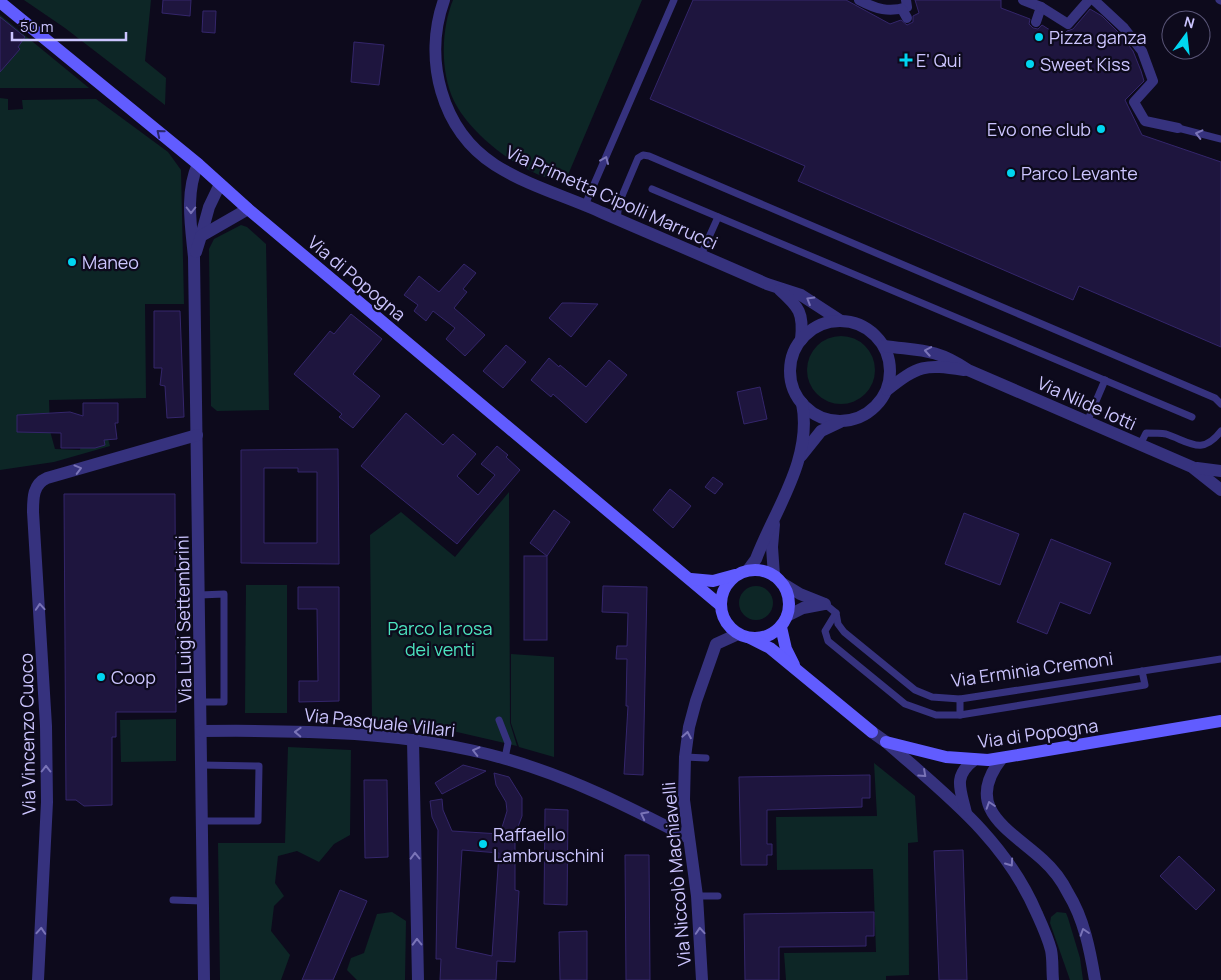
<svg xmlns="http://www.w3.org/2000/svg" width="1221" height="980" font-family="Manrope,sans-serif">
<rect width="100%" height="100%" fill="#0d0a1c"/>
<!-- green -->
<g fill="#0d2626">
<path d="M24 0H151L145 61 166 78 165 105 65 28Z"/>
<path d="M453 0H642L565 182C525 177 472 137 454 101 440 72 441 29 453 0Z"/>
<path d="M0 15 89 88H0Z"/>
<path d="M0 98 8 99V110L23 109 22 100 96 99 168 152 181 170 184 304H145L146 398 49 400 50 431 55 449 80 450 81 443 104 425 110 446 54 462 0 470Z"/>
<path d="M241 225 247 227 266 244 269 410 217 411 211 406 209 249 214 239Z"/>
<circle cx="841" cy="370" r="34"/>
<path d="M509 492 510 723 517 746 444 729 372 720 370 535 401 512 455 557Z"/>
<path d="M246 585H287V713H245Z"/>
<circle cx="756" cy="603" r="17"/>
<path d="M511 654 554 657V757L519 747 511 723Z"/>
<path d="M176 719V761L121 762 120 720Z"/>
<path d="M288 747 351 750 350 835 334 844 319 862 297 851 278 856 275 883 284 896 274 906 271 931 290 955 281 980H220L218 843H285Z"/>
<path d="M874 763 915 796 918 842 908 843 909 975 886 976V980H786L784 953 876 952 873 869 777 870 776 817 877 816Z"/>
<path d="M392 912 406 921 405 980H357L347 970 351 958 364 953 377 914Z"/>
<path d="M1057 912 1066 913 1068 918 1080 958 1083 980H1070L1050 923 1051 917Z"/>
</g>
<!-- building -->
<g fill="#1e153e" stroke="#34266b" fill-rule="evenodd">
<path d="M163 0H191L190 16 162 13Z"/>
<path d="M693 0H846L890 24 901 20 907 25 913 22V16L919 13 915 0H1001V8L1030 19 1029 24 1033 28 1038 29 1042 25 1061 37 1067 31 1073 29 1090 9 1102 16 1119 33 1133 51 1141 71 1144 81 1125 100 1142 135 1221 162V347L1079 286 1073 300 798 181 805 166 650 99Z"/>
<path d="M203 11H216L215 33 202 32Z"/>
<path d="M0 17 25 37 18 47 20 49 0 72Z"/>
<path d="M354 42 384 45 379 85 351 82Z"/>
<path d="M464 264 476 273 463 289 467 292 454 308 485 335 465 356 446 339 455 328 433 311 426 321 414 311 418 305 404 295 419 276 439 292Z"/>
<path d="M562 303H572L598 304 571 337 549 318Z"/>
<path d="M154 311H180L184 417 167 418 165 386 160 385 162 368H154Z"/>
<path d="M351 314 382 339 353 374 380 396 353 428 339 417 342 414 294 374 330 331 334 334Z"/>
<path d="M506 345 526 362 503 388 483 371Z"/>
<path d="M549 358 559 367 560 365 586 387 609 360 627 375 586 423 553 394 551 397 531 380Z"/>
<path d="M760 387 767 419 744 424 737 392Z"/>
<path d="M83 403H118V423H115L117 439 104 440 105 445 95 448H61V433L17 432V415L70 412 83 416Z"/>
<path d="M406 413 443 445 453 434 476 454 457 476 478 495 495 475 481 464 497 446 508 455 506 457 520 470 457 544 361 466Z"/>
<path d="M338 449 339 564 241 563V450ZM264 468H298V472H317V543H264Z"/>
<path d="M713 477 723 484 715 494 705 487Z"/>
<path d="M670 489 691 506 673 528 653 510Z"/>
<path d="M64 494H175L176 712H116V737H112V805L84 806 76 800H66Z"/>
<path d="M554 510 570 522 547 556 530 543Z"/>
<path d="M964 513 1019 534 1000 585 945 564Z"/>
<path d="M1051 539 1111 563 1090 614 1060 602 1047 634 1017 622Z"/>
<rect x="524" y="556" width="23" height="84"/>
<path d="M603 586 647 587 643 775 624 774 628 706H626L627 659H616L617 646H627L628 613 602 612Z"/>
<path d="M298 587H339V701L299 702V681H318L317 609H298Z"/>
<path d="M463 765 486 771 442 794 435 783Z"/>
<path d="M494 773 509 777 522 798V816L515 835V890L519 891 515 962 497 961 496 980H440L441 959H436L438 830 432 817 430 801 442 799 443 810 452 831 500 834 507 811 506 802 496 785ZM462 850 499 853 492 956 456 948Z"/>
<path d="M870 775V798H862V807L767 810V844H772V855H767V865H741L739 777Z"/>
<path d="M364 780H387L388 857 365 858Z"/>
<path d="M545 809 568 810 567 905 544 904Z"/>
<path d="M963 850 967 980H939L934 851Z"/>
<path d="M625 855H649L650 980H626Z"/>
<path d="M1179 856 1215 890 1196 910 1160 876Z"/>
<path d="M340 890 367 901 333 980H302Z"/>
<path d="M874 912V936H866V946L779 947V980H745L744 914Z"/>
<path d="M587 931V980H560L559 932Z"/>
</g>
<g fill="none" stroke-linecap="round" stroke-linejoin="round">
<!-- service -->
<g stroke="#36327e" stroke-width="7">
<path d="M1219 0 1221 1"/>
<path d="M1178 128 1221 139"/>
<path d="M652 189 1192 417"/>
<path d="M585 205 674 0"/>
<path d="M617 219 619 203 638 158 643 155 649 156 1215 398 1221 404"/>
<path d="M701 255 718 217"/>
<path d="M1087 422 1105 380"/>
<path d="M1140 445 1146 433C1152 433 1160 433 1166 434 1190 442 1202 456 1221 431"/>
<path d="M200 595 224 594V702H201"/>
<path d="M825 604 836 613 838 624 844 632 915 690 932 697 960 699 1221 659"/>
<path d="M836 613 825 631 828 641 905 704 936 715H960L1145 685 1142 671"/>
<path d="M960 699V715"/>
<path d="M499 720 508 743 505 758"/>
<path d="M685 757 706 758"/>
<path d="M201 765 259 766 258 821H201"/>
<path d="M697 896H718"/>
<path d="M173 900 202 901"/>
</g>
<!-- pedestrian -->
<g stroke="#36327e" stroke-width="10">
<path d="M859 0C876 9 889 13 907 7L906 0"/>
<path d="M1023 0 1041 7 1036 22"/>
<path d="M1094 0 1124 28 1142 51 1153 81 1134 102 1145 121 1178 128"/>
<path d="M1041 7 1068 24 1089 0"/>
<path d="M902 9 907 18"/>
</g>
<!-- minor -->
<g stroke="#36327e" stroke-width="12">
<path d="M444 0C423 59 441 130 495 165 528 186 568 197 603 213 658 237 713 260 767 284L801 295 841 321"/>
<path d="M198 164C185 193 191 226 194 257L204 980"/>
<path d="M201 236 209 207 220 184"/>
<path d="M196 252 201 236 248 209"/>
<path d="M780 290C799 307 804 313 801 340"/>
<circle cx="840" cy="371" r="50"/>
<path d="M884 346C920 351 936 348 968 370L1192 467 1221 490"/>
<path d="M887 390C919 365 924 364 964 370"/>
<path d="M801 456 821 431 840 422"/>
<path d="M1197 468 1221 471"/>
<path d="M774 524 772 547 774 576"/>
<path d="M748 570 756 559C775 509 813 459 802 403"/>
<path d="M782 583 800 594 825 604"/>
<path d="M787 616 803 608 824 604"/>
<path d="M201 731C303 730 408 731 506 759 570 777 629 807 687 837"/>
<path d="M872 732 886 742C946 795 1005 839 1037 914 1042 925 1048 938 1051 950 1053 959 1052 970 1053 980"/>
<path d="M413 740 418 980"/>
<path d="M1002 758C962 808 1009 829 1043 860 1053 869 1062 881 1068 893 1084 919 1090 950 1095 980"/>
<path d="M966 813C961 790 952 777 974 760"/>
<path d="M38 980 47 802 46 726 33 512C33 498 33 484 47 478L197 435"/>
<path d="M702 980 697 896 684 800 685 757 689 727 696 701 716 644 738 634"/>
</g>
<!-- secondary -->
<g stroke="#615cff" stroke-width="12">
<path d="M0 2 198 164 248 209 720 605"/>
<circle cx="755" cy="604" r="34"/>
<path d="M691 579 713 581 735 575"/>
<path d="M781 627 786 649 794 665"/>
<path d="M750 638 770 648 872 732"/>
<path d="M886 742 946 757 988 760 1221 721"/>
</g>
</g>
<!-- one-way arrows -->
<defs><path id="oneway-chevron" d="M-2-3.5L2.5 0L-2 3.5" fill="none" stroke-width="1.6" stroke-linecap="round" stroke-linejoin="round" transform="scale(1.25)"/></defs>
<use stroke="#2a276b" href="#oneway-chevron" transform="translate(160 133) rotate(-141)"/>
<g stroke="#7a74b8">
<use href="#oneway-chevron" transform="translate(1199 134) rotate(-166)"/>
<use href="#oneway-chevron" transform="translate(605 160) rotate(-67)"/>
<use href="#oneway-chevron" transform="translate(191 210) rotate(90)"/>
<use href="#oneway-chevron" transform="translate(810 300) rotate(-149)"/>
<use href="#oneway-chevron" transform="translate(928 351) rotate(-170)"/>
<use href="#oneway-chevron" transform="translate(78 469) rotate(-15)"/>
<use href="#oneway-chevron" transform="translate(40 607) rotate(-94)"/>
<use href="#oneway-chevron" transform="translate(298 732) rotate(-178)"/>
<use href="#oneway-chevron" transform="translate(687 735) rotate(-80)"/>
<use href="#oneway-chevron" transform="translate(476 751) rotate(-166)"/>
<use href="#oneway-chevron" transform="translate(46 769) rotate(-90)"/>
<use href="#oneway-chevron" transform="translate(923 774) rotate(42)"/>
<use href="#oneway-chevron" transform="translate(990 805) rotate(-108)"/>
<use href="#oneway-chevron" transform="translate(644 815) rotate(-153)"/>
<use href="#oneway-chevron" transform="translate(415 856) rotate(-91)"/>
<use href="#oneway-chevron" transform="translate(1010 863) rotate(55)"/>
<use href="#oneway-chevron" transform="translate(41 931) rotate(-86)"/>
<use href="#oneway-chevron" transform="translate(700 931) rotate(-94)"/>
<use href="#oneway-chevron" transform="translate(1084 932) rotate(-108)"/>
<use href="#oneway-chevron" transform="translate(417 942) rotate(-91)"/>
</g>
<!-- markers -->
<g fill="#00d6f0" stroke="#0d0a1c" stroke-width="2">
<circle cx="1039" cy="37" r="5"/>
<path d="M903.5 52.5h5v5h5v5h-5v5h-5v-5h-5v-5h5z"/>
<circle cx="1030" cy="64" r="5"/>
<circle cx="1101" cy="129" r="5"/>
<circle cx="1011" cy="173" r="5"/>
<circle cx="72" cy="262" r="5"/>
<circle cx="101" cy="677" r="5"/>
<circle cx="483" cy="844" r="5"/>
</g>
<g text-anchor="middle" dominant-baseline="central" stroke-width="4.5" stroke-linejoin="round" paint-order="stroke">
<!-- poi labels -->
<g font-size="18" fill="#ccc5ff" stroke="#0d0a1c" text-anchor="start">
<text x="1049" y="37">Pizza ganza</text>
<text x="916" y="60">E' Qui</text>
<text x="1040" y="64">Sweet Kiss</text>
<text x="1091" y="129" text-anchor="end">Evo one club</text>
<text x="1021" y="173">Parco Levante</text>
<text x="82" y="262">Maneo</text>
<text x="111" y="677">Coop</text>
<text x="493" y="834">Raffaello<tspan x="493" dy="21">Lambruschini</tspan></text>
</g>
<!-- street labels -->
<g font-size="18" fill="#ccc5ff" stroke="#0d0a1c">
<text transform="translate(612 197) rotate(24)">Via Primetta Cipolli Marrucci</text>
<text transform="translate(357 278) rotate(40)">Via di Popogna</text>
<text transform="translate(1087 403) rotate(24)">Via Nilde Iotti</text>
<text transform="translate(183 619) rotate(-91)">Via Luigi Settembrini</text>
<text transform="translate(1032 669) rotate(-8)">Via Erminia Cremoni</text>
<text transform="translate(380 722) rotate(6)">Via Pasquale Villari</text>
<text transform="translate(1038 733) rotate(-8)">Via di Popogna</text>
<text transform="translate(27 734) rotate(-91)">Via Vincenzo Cuoco</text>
<text transform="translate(676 874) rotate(-95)">Via Niccolò Machiavelli</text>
</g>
<!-- park labels -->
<g font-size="18" fill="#4ce4bf" stroke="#0d0a1c">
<text x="440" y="628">Parco la rosa<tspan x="440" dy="21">dei venti</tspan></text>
</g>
</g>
<!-- north arrow -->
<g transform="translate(1186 35) rotate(15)"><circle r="24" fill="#0d0a1c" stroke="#595577"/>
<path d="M0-4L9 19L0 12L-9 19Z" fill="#00d6f0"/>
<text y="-8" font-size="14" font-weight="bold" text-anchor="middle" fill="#ccc5ff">N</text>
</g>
<!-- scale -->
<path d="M12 32v8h114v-8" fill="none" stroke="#ccc5ff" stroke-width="2.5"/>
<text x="20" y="32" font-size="15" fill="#ccc5ff" stroke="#0d0a1c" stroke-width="4" paint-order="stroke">50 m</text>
</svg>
